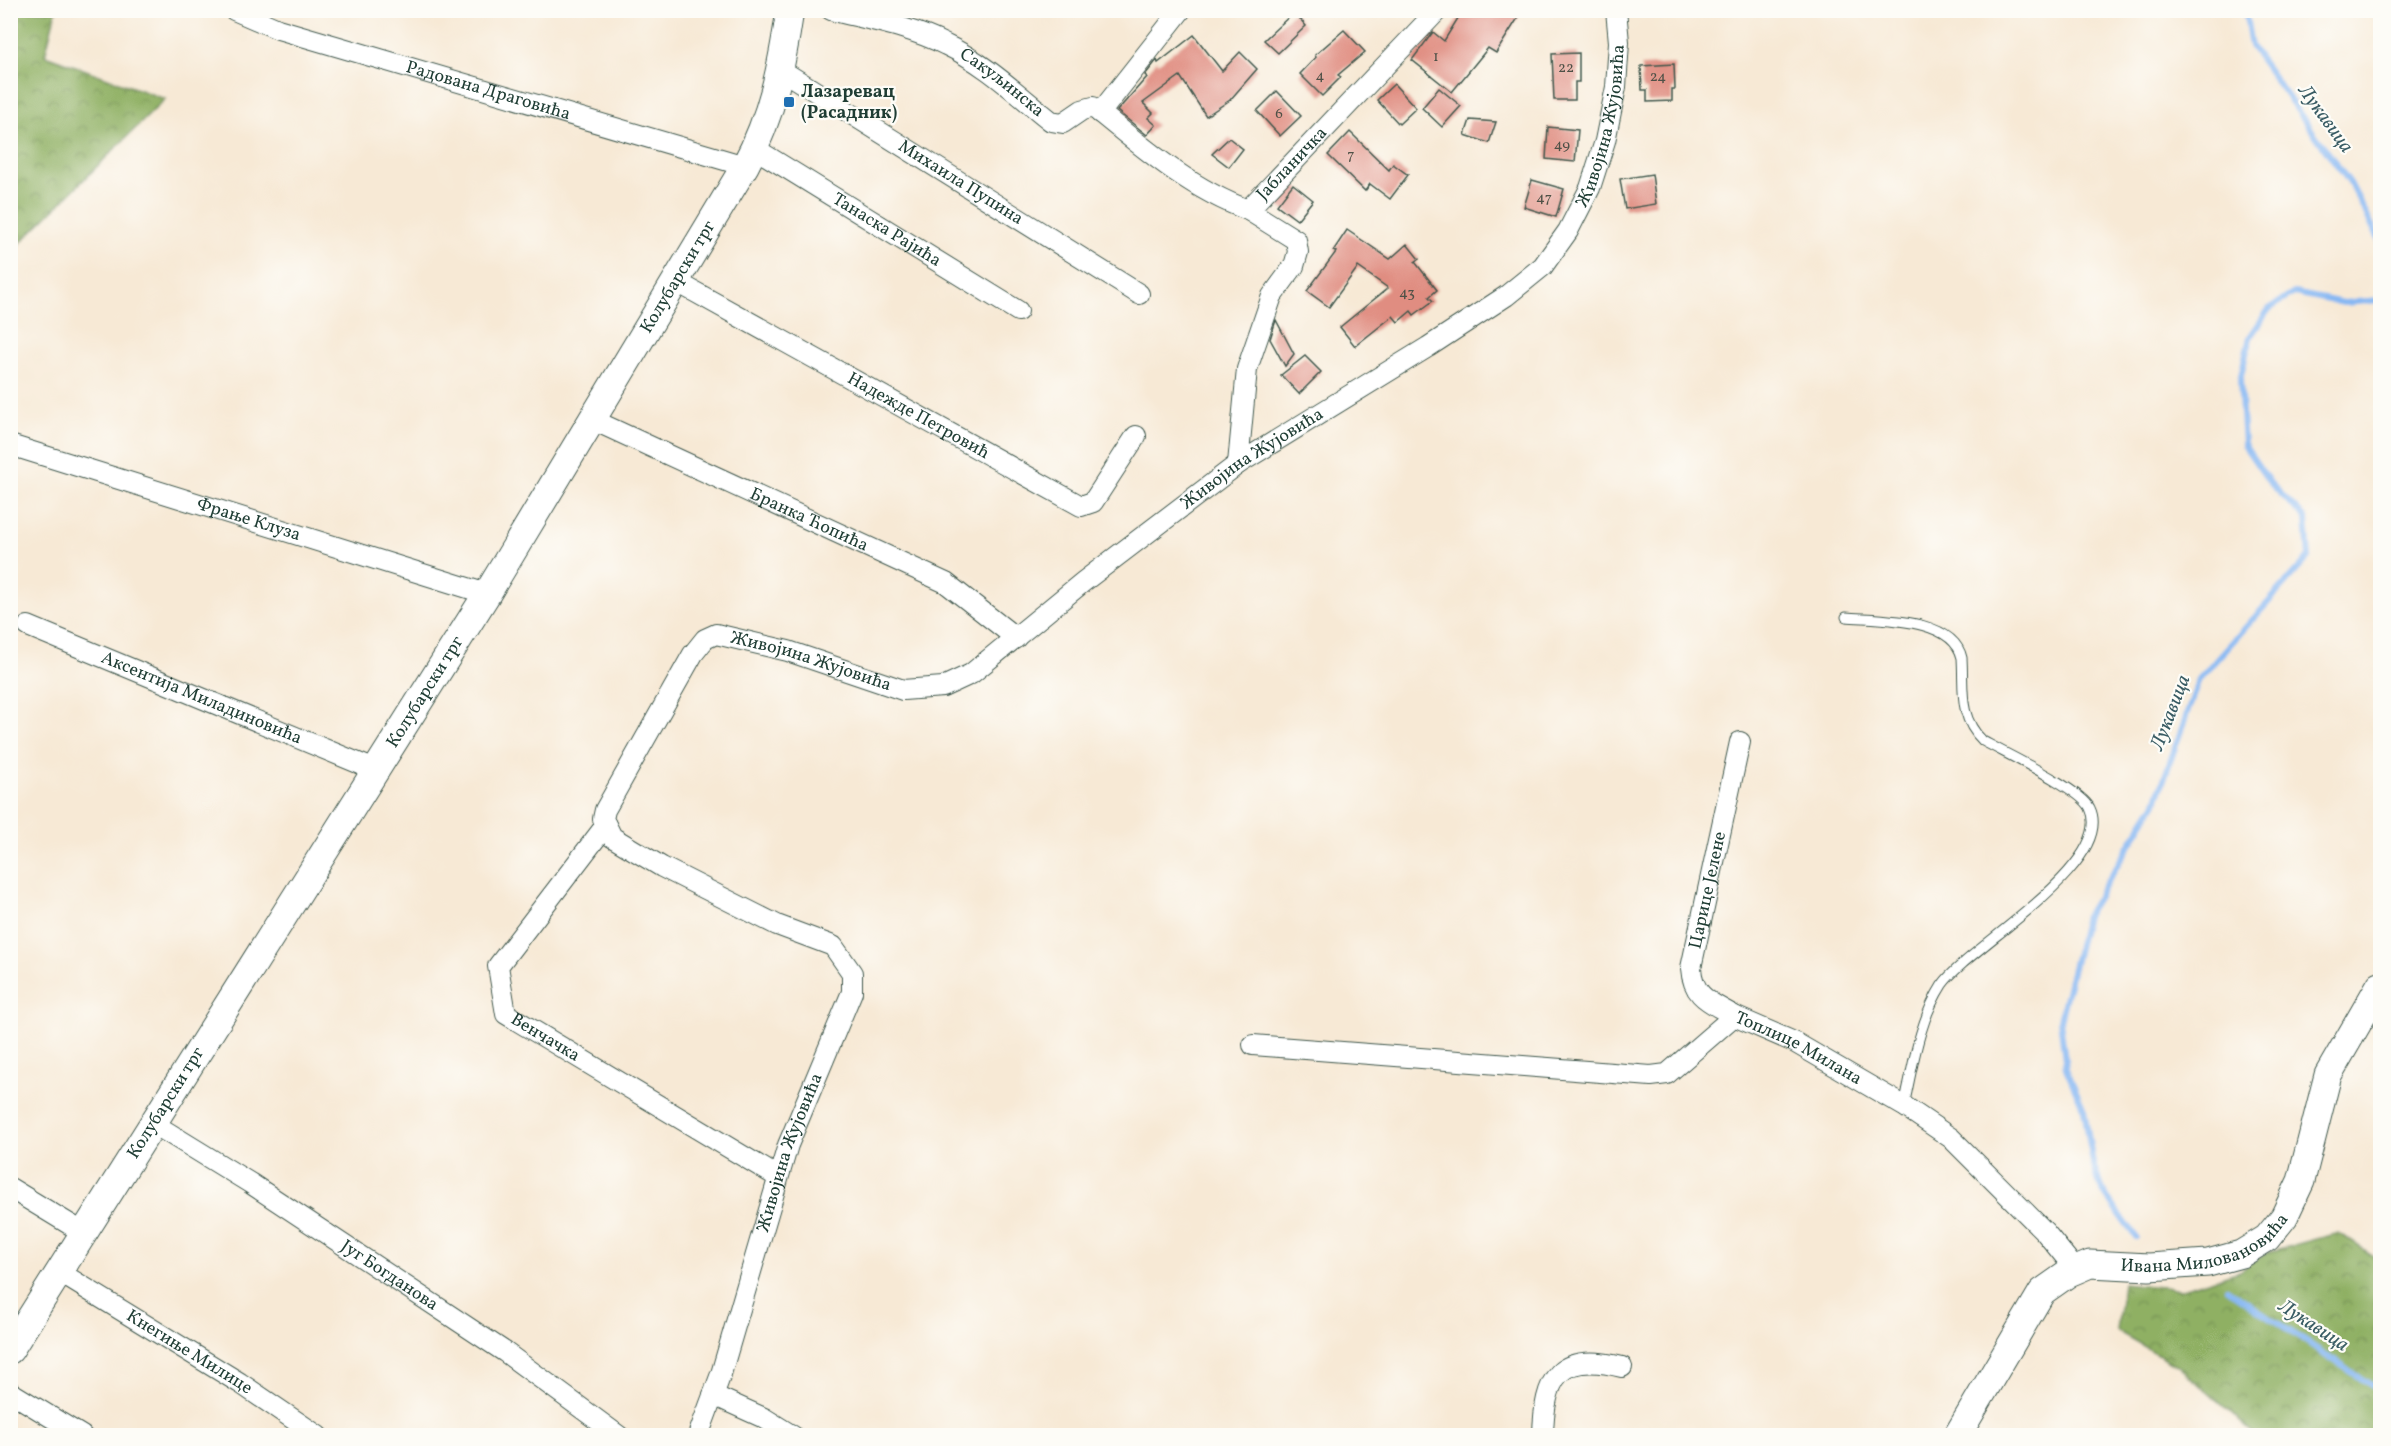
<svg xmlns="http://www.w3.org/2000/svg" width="2391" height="1446" font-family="Vollkorn,serif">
<defs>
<pattern id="forest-crowns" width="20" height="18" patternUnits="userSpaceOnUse" patternTransform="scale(1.5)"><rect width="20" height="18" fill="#8fb064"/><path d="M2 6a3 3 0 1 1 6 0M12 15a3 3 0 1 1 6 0" fill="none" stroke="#749053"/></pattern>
</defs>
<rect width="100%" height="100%" fill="#fdfcf7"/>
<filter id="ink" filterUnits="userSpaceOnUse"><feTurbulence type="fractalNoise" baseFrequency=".0167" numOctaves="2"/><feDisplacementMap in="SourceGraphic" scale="12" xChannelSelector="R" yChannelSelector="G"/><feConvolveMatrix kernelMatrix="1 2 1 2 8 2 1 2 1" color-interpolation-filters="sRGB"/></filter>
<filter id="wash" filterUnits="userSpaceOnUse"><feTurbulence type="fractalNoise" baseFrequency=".008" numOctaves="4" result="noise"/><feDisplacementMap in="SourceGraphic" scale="24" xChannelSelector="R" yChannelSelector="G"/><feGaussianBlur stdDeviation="1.35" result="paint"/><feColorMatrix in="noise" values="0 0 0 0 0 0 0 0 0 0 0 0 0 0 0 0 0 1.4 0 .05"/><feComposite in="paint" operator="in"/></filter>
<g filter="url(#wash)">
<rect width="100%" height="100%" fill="#f7e9d5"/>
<!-- forest -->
<g fill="url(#forest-crowns)" stroke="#57764c" stroke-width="1.5">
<path d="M11 10 56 11 45 55 165 99 11 252Z"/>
<path d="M2338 1233 2380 1260V1435H2256L2177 1365 2117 1331 2123 1283 2182 1289 2240 1271 2268 1252Z"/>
</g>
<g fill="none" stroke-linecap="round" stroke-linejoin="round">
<!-- stream -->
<g stroke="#87b8f3" stroke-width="6">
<path d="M2245 10 2251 46 2350 183 2380 241V248"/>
<path d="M2136 1237 2102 1190 2093 1164 2084 1110 2066 1068 2060 1020 2086 916 2156 802 2199 679 2309 557 2306 519 2270 483 2244 445 2240 380 2250 337 2269 309 2294 293 2344 303 2380 300"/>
<path d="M2227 1289 2380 1391"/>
</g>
</g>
<g id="blocks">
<!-- building -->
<g fill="#e08d81">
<path d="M1463 10H1523L1496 53 1488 48 1452 92 1412 60 1433 32 1444 41Z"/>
<path d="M1294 12 1306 26 1278 53 1264 40Z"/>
<path d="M1344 30 1365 52 1338 75 1341 77 1322 96 1300 74 1316 57 1315 55Z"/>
<path d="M1194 35 1222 71 1240 52 1257 69 1230 100 1206 116 1180 76 1143 103 1153 113 1148 118 1156 125 1147 135 1117 111 1147 77 1145 75 1157 60 1158 63Z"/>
<path d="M1579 53V82H1575V100H1554L1552 54Z"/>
<path d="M1674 64 1675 89H1672V101L1647 102V90H1642L1641 66Z"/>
<path d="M1394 84 1416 108 1399 124 1377 100Z"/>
<path d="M1439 88 1461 106 1442 127 1422 108Z"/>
<path d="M1277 91 1301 116 1280 136 1257 111Z"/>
<path d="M1470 120 1496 122 1489 143 1465 135Z"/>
<path d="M1548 127 1578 130 1575 162 1546 159Z"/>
<path d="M1350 132 1389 170 1393 164 1408 175 1390 199 1370 184 1365 191 1328 155Z"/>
<path d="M1229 138 1243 149 1229 167 1212 154Z"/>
<path d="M1652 174 1656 204 1625 209 1620 179Z"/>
<path d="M1532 180 1564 189 1556 217 1524 207Z"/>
<path d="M1293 184 1313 200 1297 220 1277 205Z"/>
<path d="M1347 230 1390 259 1407 244 1419 259 1415 262 1437 290 1429 297 1433 301 1414 315 1411 311 1398 322 1393 316 1355 346 1340 327 1388 288 1358 267 1329 307 1307 291 1336 252 1333 251Z"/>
<path d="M1276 320 1294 354 1285 366 1270 339Z"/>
<path d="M1305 356 1321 372 1299 394 1281 375Z"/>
</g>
</g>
</g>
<g filter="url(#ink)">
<use href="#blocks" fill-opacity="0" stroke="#3f574c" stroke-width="1.5"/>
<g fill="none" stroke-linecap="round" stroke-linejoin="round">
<defs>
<path id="lane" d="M1846 617C1879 620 1953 617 1962 658 1964 689 1958 717 1983 741 2004 753 2081 789 2090 808 2117 864 1968 947 1942 985 1919 1021 1913 1065 1904 1106"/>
<g id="street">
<path id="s1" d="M234 10 278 29 745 166"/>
<path id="s2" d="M831 10C870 20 911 27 946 45 985 63 1018 95 1051 121L1063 123 1082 110 1093 107C1141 146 1190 189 1248 210"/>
<path id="s3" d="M781 70 1139 294"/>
<path d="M1100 113 1181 10"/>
<path id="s4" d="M754 148 1018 311"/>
<path id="s5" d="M677 282 1081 506 1093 502 1136 436"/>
<path id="s6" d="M593 420 946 583 1016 638"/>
<path id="s7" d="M10 445 487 594"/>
<path id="s8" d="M1238 464 1247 369 1272 296 1294 266 1298 252 1296 240 1248 210 1438 10"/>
<path id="s9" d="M28 626 375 770"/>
<path id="s10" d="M606 825 498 966 506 1014 778 1177"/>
<path id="s11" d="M1734 1016C1711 1002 1693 998 1691 968L1740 742"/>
<path id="s12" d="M1253 1045 1651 1076 1667 1074 1734 1016 1794 1042 1904 1106 1951 1138 2045 1232 2076 1270"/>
<path id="s13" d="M154 1124 250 1183 505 1352 619 1436"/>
<path d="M10 1188 84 1233"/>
<path id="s14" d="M59 1272 240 1383 318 1436"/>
<path d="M10 1392 82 1436"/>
<path d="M713 1395 764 1418 793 1436"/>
<path id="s15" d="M698 1436 721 1374 788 1145 852 992V973L833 946 777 925 662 867 612 837 603 819 605 810 693 654 705 639 716 634 788 651 903 690 943 687 971 674 1083 582 1238 464 1428 347 1506 296 1543 266 1568 231 1590 188 1605 141 1616 87 1619 42 1616 10"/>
<path d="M1543 1436C1544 1377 1559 1351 1622 1367"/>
</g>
<g id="secondary">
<path id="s16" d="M10 1350 487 594 745 166C772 116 782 66 790 10"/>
<path id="s17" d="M1957 1436 2042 1292 2069 1273 2090 1264 2149 1267 2208 1263 2241 1254 2267 1238 2284 1217 2301 1181 2328 1075 2380 985"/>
</g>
</defs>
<!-- lane casing -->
<use href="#lane" stroke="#3f574c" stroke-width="11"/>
<!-- street casing -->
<use href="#street" stroke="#3f574c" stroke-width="22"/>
<!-- secondary casing -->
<use href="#secondary" stroke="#3f574c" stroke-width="29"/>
<!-- lane -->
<use href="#lane" stroke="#fff" stroke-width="9"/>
<!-- street -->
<use href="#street" stroke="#fff" stroke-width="20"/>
<!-- secondary -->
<use href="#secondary" stroke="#fff" stroke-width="27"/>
</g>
</g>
<!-- markers -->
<rect fill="#1f6fb2" stroke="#fdfcf7" stroke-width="2" x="783" y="96" width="12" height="12" rx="3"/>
<g text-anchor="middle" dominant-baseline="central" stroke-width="4.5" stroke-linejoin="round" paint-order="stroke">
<!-- number labels -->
<g font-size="15" fill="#4f5147">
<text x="1436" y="57">1</text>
<text x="1566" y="68">22</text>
<text x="1320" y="76">4</text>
<text x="1658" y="77">24</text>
<text x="1279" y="114">6</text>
<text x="1562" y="145">49</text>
<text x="1351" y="155">7</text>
<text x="1544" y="198">47</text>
<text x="1407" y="293">43</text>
</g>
<!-- street labels -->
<g font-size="18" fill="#1f3d34" stroke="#fdfcf7">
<text stroke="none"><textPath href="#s2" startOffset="188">Сакуљинска</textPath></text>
<text stroke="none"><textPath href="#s1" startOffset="267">Радована Драговића</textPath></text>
<text stroke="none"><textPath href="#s15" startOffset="2134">Живојина Жујовића</textPath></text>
<text stroke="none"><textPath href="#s8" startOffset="357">Јабланичка</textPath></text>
<text stroke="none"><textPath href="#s3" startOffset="212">Михаила Пупина</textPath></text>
<text stroke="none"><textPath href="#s4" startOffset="156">Танаска Рајића</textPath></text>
<text stroke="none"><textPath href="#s16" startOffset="1264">Колубарски трг</textPath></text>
<text stroke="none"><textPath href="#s5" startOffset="276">Надежде Петровић</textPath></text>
<text stroke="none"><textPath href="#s15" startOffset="1630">Живојина Жујовића</textPath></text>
<text stroke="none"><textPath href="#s7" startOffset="250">Фрање Клуза</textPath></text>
<text stroke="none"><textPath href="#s6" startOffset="238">Бранка Ћопића</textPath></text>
<text stroke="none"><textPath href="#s15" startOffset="1108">Живојина Жујовића</textPath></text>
<text stroke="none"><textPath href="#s16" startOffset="778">Колубарски трг</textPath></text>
<text stroke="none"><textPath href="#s9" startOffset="188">Аксентија Миладиновића</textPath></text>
<text stroke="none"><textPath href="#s11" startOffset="148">Царице Јелене</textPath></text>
<text stroke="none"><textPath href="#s10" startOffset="272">Венчачка</textPath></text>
<text stroke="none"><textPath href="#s12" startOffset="576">Топлице Милана</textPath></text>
<text stroke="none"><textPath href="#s16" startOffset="292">Колубарски трг</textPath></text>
<text stroke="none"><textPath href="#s15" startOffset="298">Живојина Жујовића</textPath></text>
<text stroke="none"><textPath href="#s17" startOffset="344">Ивана Миловановића</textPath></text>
<text stroke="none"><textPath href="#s13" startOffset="280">Југ Богданова</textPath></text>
<text stroke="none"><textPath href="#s14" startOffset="153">Кнегиње Милице</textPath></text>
</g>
<!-- poi labels -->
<g font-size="18" font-weight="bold" fill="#1f3d34" stroke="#fdfcf7" text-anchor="start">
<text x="801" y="92">Лазаревац<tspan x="801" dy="21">(Расадник)</tspan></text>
</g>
<!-- water labels -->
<g font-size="20" font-style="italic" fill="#395c64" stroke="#fdfcf7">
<text transform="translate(2325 119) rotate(54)">Лукавица</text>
<text transform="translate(2171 713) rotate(-69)">Лукавица</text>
<text transform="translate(2313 1326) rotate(33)">Лукавица</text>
</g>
</g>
<!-- margin -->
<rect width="2391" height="1446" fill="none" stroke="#fdfcf7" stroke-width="36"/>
</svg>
